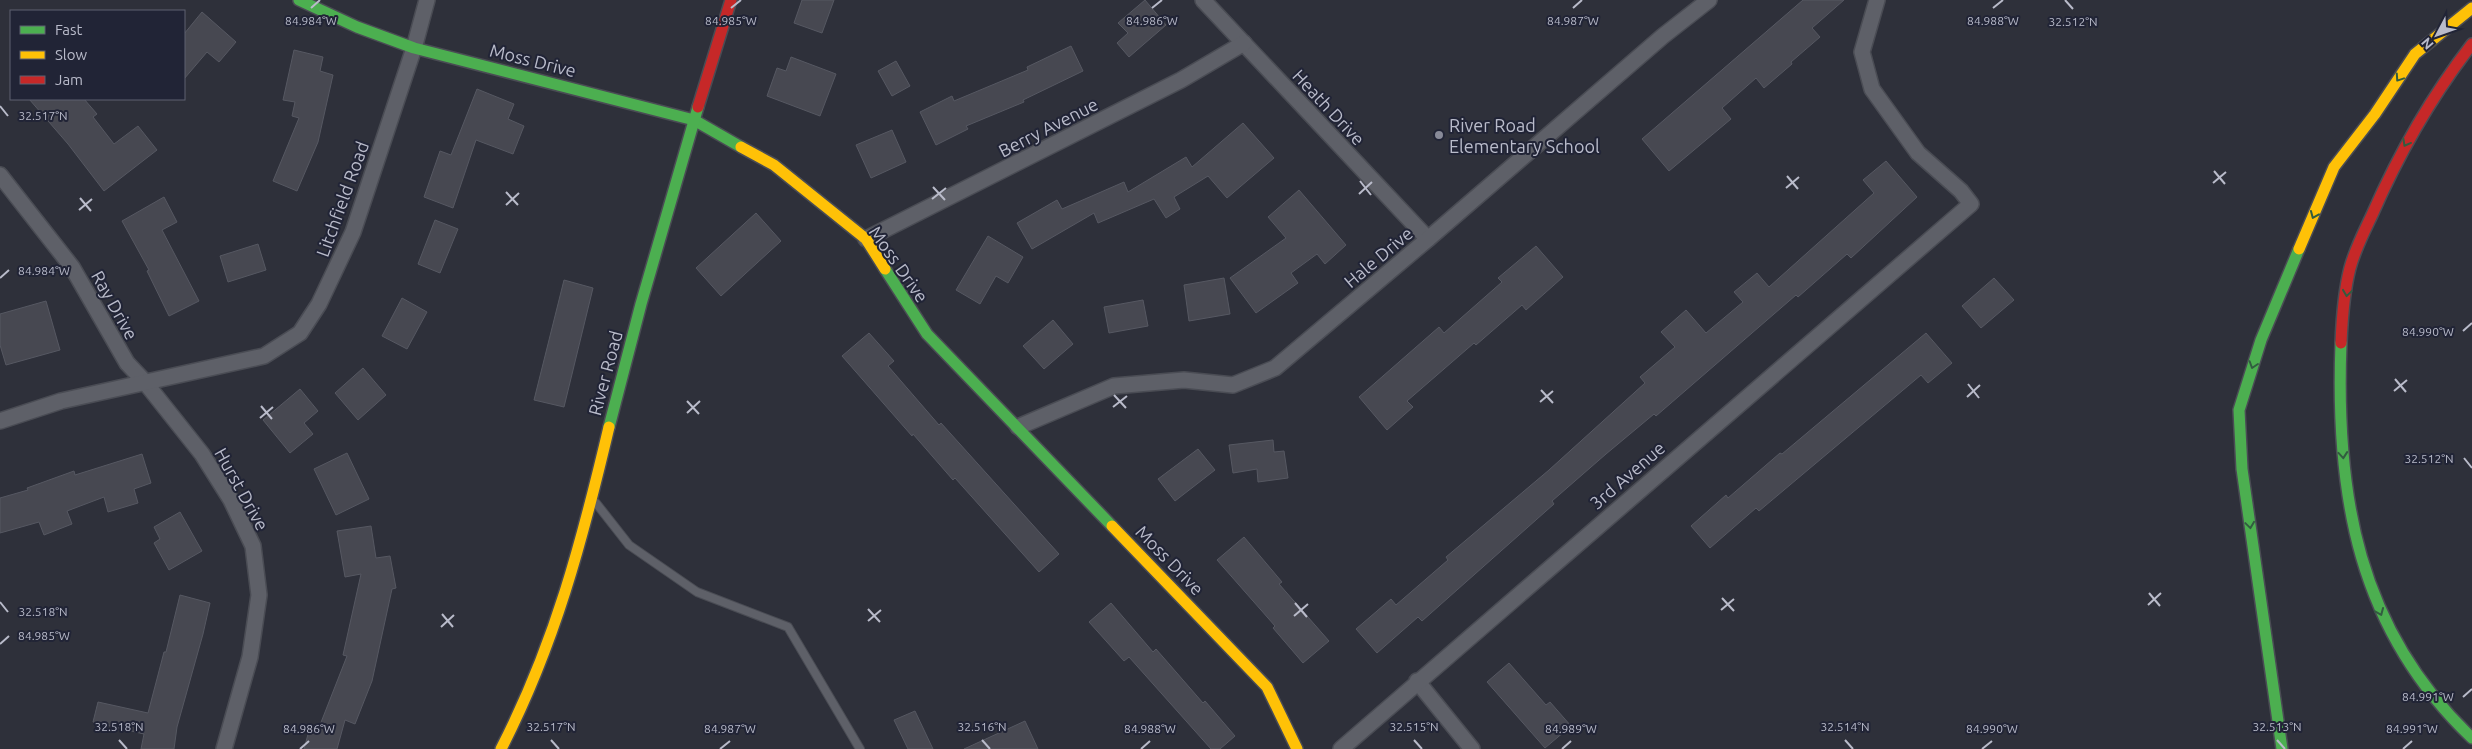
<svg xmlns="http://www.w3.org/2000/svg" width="2472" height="749" font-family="Ubuntu,sans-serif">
<rect width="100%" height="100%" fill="#2e303a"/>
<!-- building -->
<g fill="#474851" stroke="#565862">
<path d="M802 0H834L822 33 794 23Z"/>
<path d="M1145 0 1166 25 1129 57 1117 43 1128 33 1118 23Z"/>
<path d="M1803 0H1844L1812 28 1820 37 1791 62 1792 64 1764 88 1756 78 1722 108 1731 119 1669 171 1642 139Z"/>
<path d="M202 12 236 42 219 62 207 52 184 79V34Z"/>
<path d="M1071 46 1083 71 1023 100 1024 102 966 126 968 129 936 145 920 112 952 96 954 101 1028 70 1027 67Z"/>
<path d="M294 50 323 57 320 71 333 75 318 142 297 191 273 181 299 118 292 116 295 102 283 100Z"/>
<path d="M791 57 836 74 820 116 767 96 777 68 786 71Z"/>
<path d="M896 61 910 86 892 96 878 71Z"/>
<path d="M477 89 514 104 508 119 524 126 513 154 476 140 453 208 424 197 440 151 451 155Z"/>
<path d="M29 99H84L97 114 93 117 114 144 138 126 157 150 104 191 68 144Z"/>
<path d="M1243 123 1274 158 1227 198 1208 176 1174 197 1180 209 1166 218 1154 199 1098 223 1094 213 1032 249 1017 223 1057 200 1062 209 1124 182 1128 192 1186 157 1192 167Z"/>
<path d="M892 130 906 162 871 178 856 145Z"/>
<path d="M1886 161 1917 197 1851 258 1847 254 1798 297 1796 295 1656 416 1654 414 1606 454 1552 501 1554 504 1422 621 1418 617 1377 653 1356 629 1391 599 1396 605 1448 560 1446 557 1549 470 1645 383 1640 377 1675 347 1661 332 1686 310 1706 333 1743 302 1734 292 1757 273 1769 287 1874 193 1863 180Z"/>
<path d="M1299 190 1346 245 1325 264 1317 254 1291 273 1298 283 1256 313 1230 278 1286 238 1268 217Z"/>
<path d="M164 197 177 222 162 230 199 301 169 316 147 271 149 270 122 221Z"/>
<path d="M756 213 781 241 721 296 696 268Z"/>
<path d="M435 220 458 229 440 273 418 264Z"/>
<path d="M988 236 1023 257 1008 283 996 276 980 304 956 290Z"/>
<path d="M258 244 266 270 228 282 220 256Z"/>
<path d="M1536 246 1563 277 1526 310 1522 305 1476 345 1474 343 1407 401 1413 407 1387 430 1359 397 1439 327 1444 333 1502 282 1498 278Z"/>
<path d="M1224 278 1230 314 1189 321 1184 285Z"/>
<path d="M1994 278 2014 300 1981 328 1962 306Z"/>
<path d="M564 280 593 288 564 407 534 400Z"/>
<path d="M402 298 427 312 407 349 382 336Z"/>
<path d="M1143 300 1148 326 1109 333 1104 307Z"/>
<path d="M46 301 60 350 6 365 0 345V314Z"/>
<path d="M1053 320 1073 344 1044 369 1023 346Z"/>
<path d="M869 333 894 361 888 366 939 425 941 423 1059 554 1039 572 955 478 953 480 913 434 912 436 842 356Z"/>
<path d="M1926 333 1952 363 1928 383 1921 375 1759 511 1756 508 1710 548 1691 526 1726 495 1728 498 1780 453 1782 454Z"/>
<path d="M363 368 386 395 358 420 335 393Z"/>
<path d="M300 389 318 411 304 423 313 434 290 453 263 420Z"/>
<path d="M1273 440 1274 452 1284 451 1288 478 1258 482 1257 469 1233 473 1229 445Z"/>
<path d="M1198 449 1215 470 1175 501 1158 479Z"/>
<path d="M347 453 369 499 336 515 314 469Z"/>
<path d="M142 454 151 483 134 489 138 503 108 512 104 497 67 511 72 524 44 535 39 522 0 533V498L28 490 27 488 74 471 75 475Z"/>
<path d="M180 512 202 551 169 570 154 543 160 539 154 527Z"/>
<path d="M371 526 376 558 390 556 396 588 392 589 372 681 355 724 345 720 337 749H304L310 727 318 730 347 656 343 655 361 574 345 577 337 531Z"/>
<path d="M1244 537 1282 582 1279 584 1329 641 1303 663 1273 628 1275 626 1217 560Z"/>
<path d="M180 595 210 603 203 634 177 727 174 749H141L144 734 93 722 98 702 148 713 164 652H166Z"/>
<path d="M1111 603 1153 652 1156 649 1203 703 1205 701 1235 736 1220 749H1211L1129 657 1124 661 1089 622Z"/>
<path d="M1509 663 1546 705 1550 702 1571 726 1545 748 1487 682Z"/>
<path d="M915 711 933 749H908L894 720Z"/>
<path d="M1025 721 1038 749H964Z"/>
</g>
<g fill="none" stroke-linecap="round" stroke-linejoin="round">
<defs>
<path id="lane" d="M596 503 629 545 697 592 788 627 860 749"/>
<g id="street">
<path d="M1203 0 1428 239"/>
<path d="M0 175 72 267 127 363 144 381 202 454 231 500 253 546 259 595 250 657 224 749"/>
<path d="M866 239 1181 80 1244 43"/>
<path d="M0 421 61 401 264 356 300 333 319 304 353 232 414 48 427 0"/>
<path d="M1018 427 1114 386 1184 380 1233 385 1275 368 1428 239 1663 36 1709 0"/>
<path d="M1417 681 1472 749"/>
<path d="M1341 749 1971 204 1961 191 1918 153 1872 89 1862 52 1877 0"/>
</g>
<g id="fast">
<path d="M299 0 357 27 414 48 694 120 741 147"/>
<path d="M885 269 927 334 1112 526"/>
<path d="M2341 343C2335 495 2358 630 2472 738"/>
<path d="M609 427 641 304 698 107"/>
<path d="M2282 749 2242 469 2239 410 2261 340 2299 249"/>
</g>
<g id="slow">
<path d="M741 147 774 165 866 239 885 269"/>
<path d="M2299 249 2334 167 2375 114 2415 54 2472 8"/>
<path d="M1112 526 1267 687 1297 749"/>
<path d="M501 749C555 644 582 541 609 427"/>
</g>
<g id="jam">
<path d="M698 107 731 0"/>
<path d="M2341 343C2342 319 2344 291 2350 268 2355 249 2364 232 2372 215 2399 153 2431 97 2472 44"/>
</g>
</defs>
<!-- lane casing -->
<use href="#lane" stroke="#4a4c54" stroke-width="10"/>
<!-- street casing -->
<use href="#street" stroke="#4a4c54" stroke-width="18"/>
<!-- fast casing -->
<use href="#fast" stroke="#4a4c54" stroke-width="14"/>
<!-- slow casing -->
<use href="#slow" stroke="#4a4c54" stroke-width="14"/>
<!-- jam casing -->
<use href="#jam" stroke="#4a4c54" stroke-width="14"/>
<!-- lane -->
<use href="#lane" stroke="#5e6068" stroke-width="8"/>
<!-- street -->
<use href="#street" stroke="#5e6068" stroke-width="15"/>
<!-- fast -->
<use href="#fast" stroke="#4caf50" stroke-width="11"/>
<!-- slow -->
<use href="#slow" stroke="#ffc107" stroke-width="11"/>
<!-- jam -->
<use href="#jam" stroke="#c62828" stroke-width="11"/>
</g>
<!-- one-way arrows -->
<defs><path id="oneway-chevron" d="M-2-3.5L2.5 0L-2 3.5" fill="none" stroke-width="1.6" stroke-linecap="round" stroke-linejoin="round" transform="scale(1.25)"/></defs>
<g stroke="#325c40">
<use href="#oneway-chevron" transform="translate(2399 78) rotate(124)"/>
<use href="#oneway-chevron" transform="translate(2406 143) rotate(119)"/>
<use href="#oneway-chevron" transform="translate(2314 215) rotate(113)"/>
<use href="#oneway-chevron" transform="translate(2347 293) rotate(98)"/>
<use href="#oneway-chevron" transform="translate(2253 365) rotate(108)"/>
<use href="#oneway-chevron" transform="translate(2343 455) rotate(85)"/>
<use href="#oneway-chevron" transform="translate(2250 525) rotate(82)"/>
<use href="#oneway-chevron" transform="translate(2380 612) rotate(67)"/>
</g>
<!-- ticks -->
<path fill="none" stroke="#b9bbca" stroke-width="2" d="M2065 0 2073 9M311 8 320 0M731 8 741 0M1152 8 1162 0M1573 8 1582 0M1993 8 2003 0M0 106 8 116M2214 171 2225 184M1787 176 1798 189M1360 181 1371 195M2213 183 2226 172M933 187 945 200M1786 188 1799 177M506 192 518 205M1359 194 1372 182M80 198 91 211M932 199 946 188M506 205 519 193M79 210 92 199M0 278 9 270M2463 331 2472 323M2395 379 2406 392M1968 384 1979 398M1541 390 1553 403M2394 391 2407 380M1114 395 1126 408M1967 397 1980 385M687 401 699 414M1540 402 1553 391M261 406 272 419M1113 407 1127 396M687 413 700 401M260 418 273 407M2464 458 2472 468M2149 593 2160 606M1722 598 1734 611M0 602 8 612M1295 603 1307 617M2148 605 2161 593M868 609 880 622M1721 610 1734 599M442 614 453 627M1294 616 1308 604M868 621 881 610M441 627 454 615M0 644 9 636M2463 697 2472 689M119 740 127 749M551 740 559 749M982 740 990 749M1414 740 1422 749M1845 740 1853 749M2277 740 2285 749M300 749 309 741M720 749 730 741M1141 749 1150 741M1562 749 1571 741M1982 749 1992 741M2403 749 2412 741"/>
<!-- markers -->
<circle fill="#888a98" stroke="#212436" stroke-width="2" cx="1439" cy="135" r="5"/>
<g text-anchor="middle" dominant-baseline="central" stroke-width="4" stroke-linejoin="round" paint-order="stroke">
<!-- street labels -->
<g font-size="18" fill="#b9bbca" stroke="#212436">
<text transform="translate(533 60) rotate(14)">Moss Drive</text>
<text transform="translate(1329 107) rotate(47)">Heath Drive</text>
<text transform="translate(1048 127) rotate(-27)">Berry Avenue</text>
<text transform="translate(342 199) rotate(-70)">Litchfield Road</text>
<text transform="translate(1378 257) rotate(-40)">Hale Drive</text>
<text transform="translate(899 264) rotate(55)">Moss Drive</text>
<text transform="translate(115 305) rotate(61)">Ray Drive</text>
<text transform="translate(605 373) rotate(-75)">River Road</text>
<text transform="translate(1627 475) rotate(-41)">3rd Avenue</text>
<text transform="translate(242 489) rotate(61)">Hurst Drive</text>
<text transform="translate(1170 560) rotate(46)">Moss Drive</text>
</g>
<!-- poi labels -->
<g font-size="18" fill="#b9bbca" stroke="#212436" text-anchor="start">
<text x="1449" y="125">River Road<tspan x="1449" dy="21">Elementary School</tspan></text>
</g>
</g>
<g font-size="12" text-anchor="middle" fill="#b9bbca" stroke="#212436" stroke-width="4" stroke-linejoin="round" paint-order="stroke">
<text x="311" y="25">84.984°W</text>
<text x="731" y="25">84.985°W</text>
<text x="1152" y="25">84.986°W</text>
<text x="1573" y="25">84.987°W</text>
<text x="1993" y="25">84.988°W</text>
<text x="2073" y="26">32.512°N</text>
<text x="43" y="120">32.517°N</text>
<text x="44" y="275">84.984°W</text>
<text x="2428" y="336">84.990°W</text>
<text x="2429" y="463">32.512°N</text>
<text x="43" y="616">32.518°N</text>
<text x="44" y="640">84.985°W</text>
<text x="2428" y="701">84.991°W</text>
<text x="119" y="731">32.518°N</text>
<text x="551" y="731">32.517°N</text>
<text x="982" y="731">32.516°N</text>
<text x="1414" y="731">32.515°N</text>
<text x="1845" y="731">32.514°N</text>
<text x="2277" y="731">32.513°N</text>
<text x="309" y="733">84.986°W</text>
<text x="730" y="733">84.987°W</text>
<text x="1150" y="733">84.988°W</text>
<text x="1571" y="733">84.989°W</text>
<text x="1992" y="733">84.990°W</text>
<text x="2412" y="733">84.991°W</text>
</g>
<!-- legend -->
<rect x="10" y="10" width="175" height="90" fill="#212436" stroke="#5e6071"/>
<rect x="20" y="26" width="25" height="8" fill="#4caf50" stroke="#5e6071"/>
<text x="55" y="35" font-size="15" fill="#b9bbca">Fast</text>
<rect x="20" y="51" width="25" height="8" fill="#ffc107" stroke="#5e6071"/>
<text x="55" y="60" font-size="15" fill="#b9bbca">Slow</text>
<rect x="20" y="76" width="25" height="8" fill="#c62828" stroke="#5e6071"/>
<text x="55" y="85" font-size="15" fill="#b9bbca">Jam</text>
<!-- north arrow -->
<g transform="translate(2437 35) rotate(229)" stroke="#212436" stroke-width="4" paint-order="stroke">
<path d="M0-4L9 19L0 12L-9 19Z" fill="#b9bbca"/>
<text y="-8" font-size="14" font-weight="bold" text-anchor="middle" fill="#b9bbca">N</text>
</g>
</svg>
